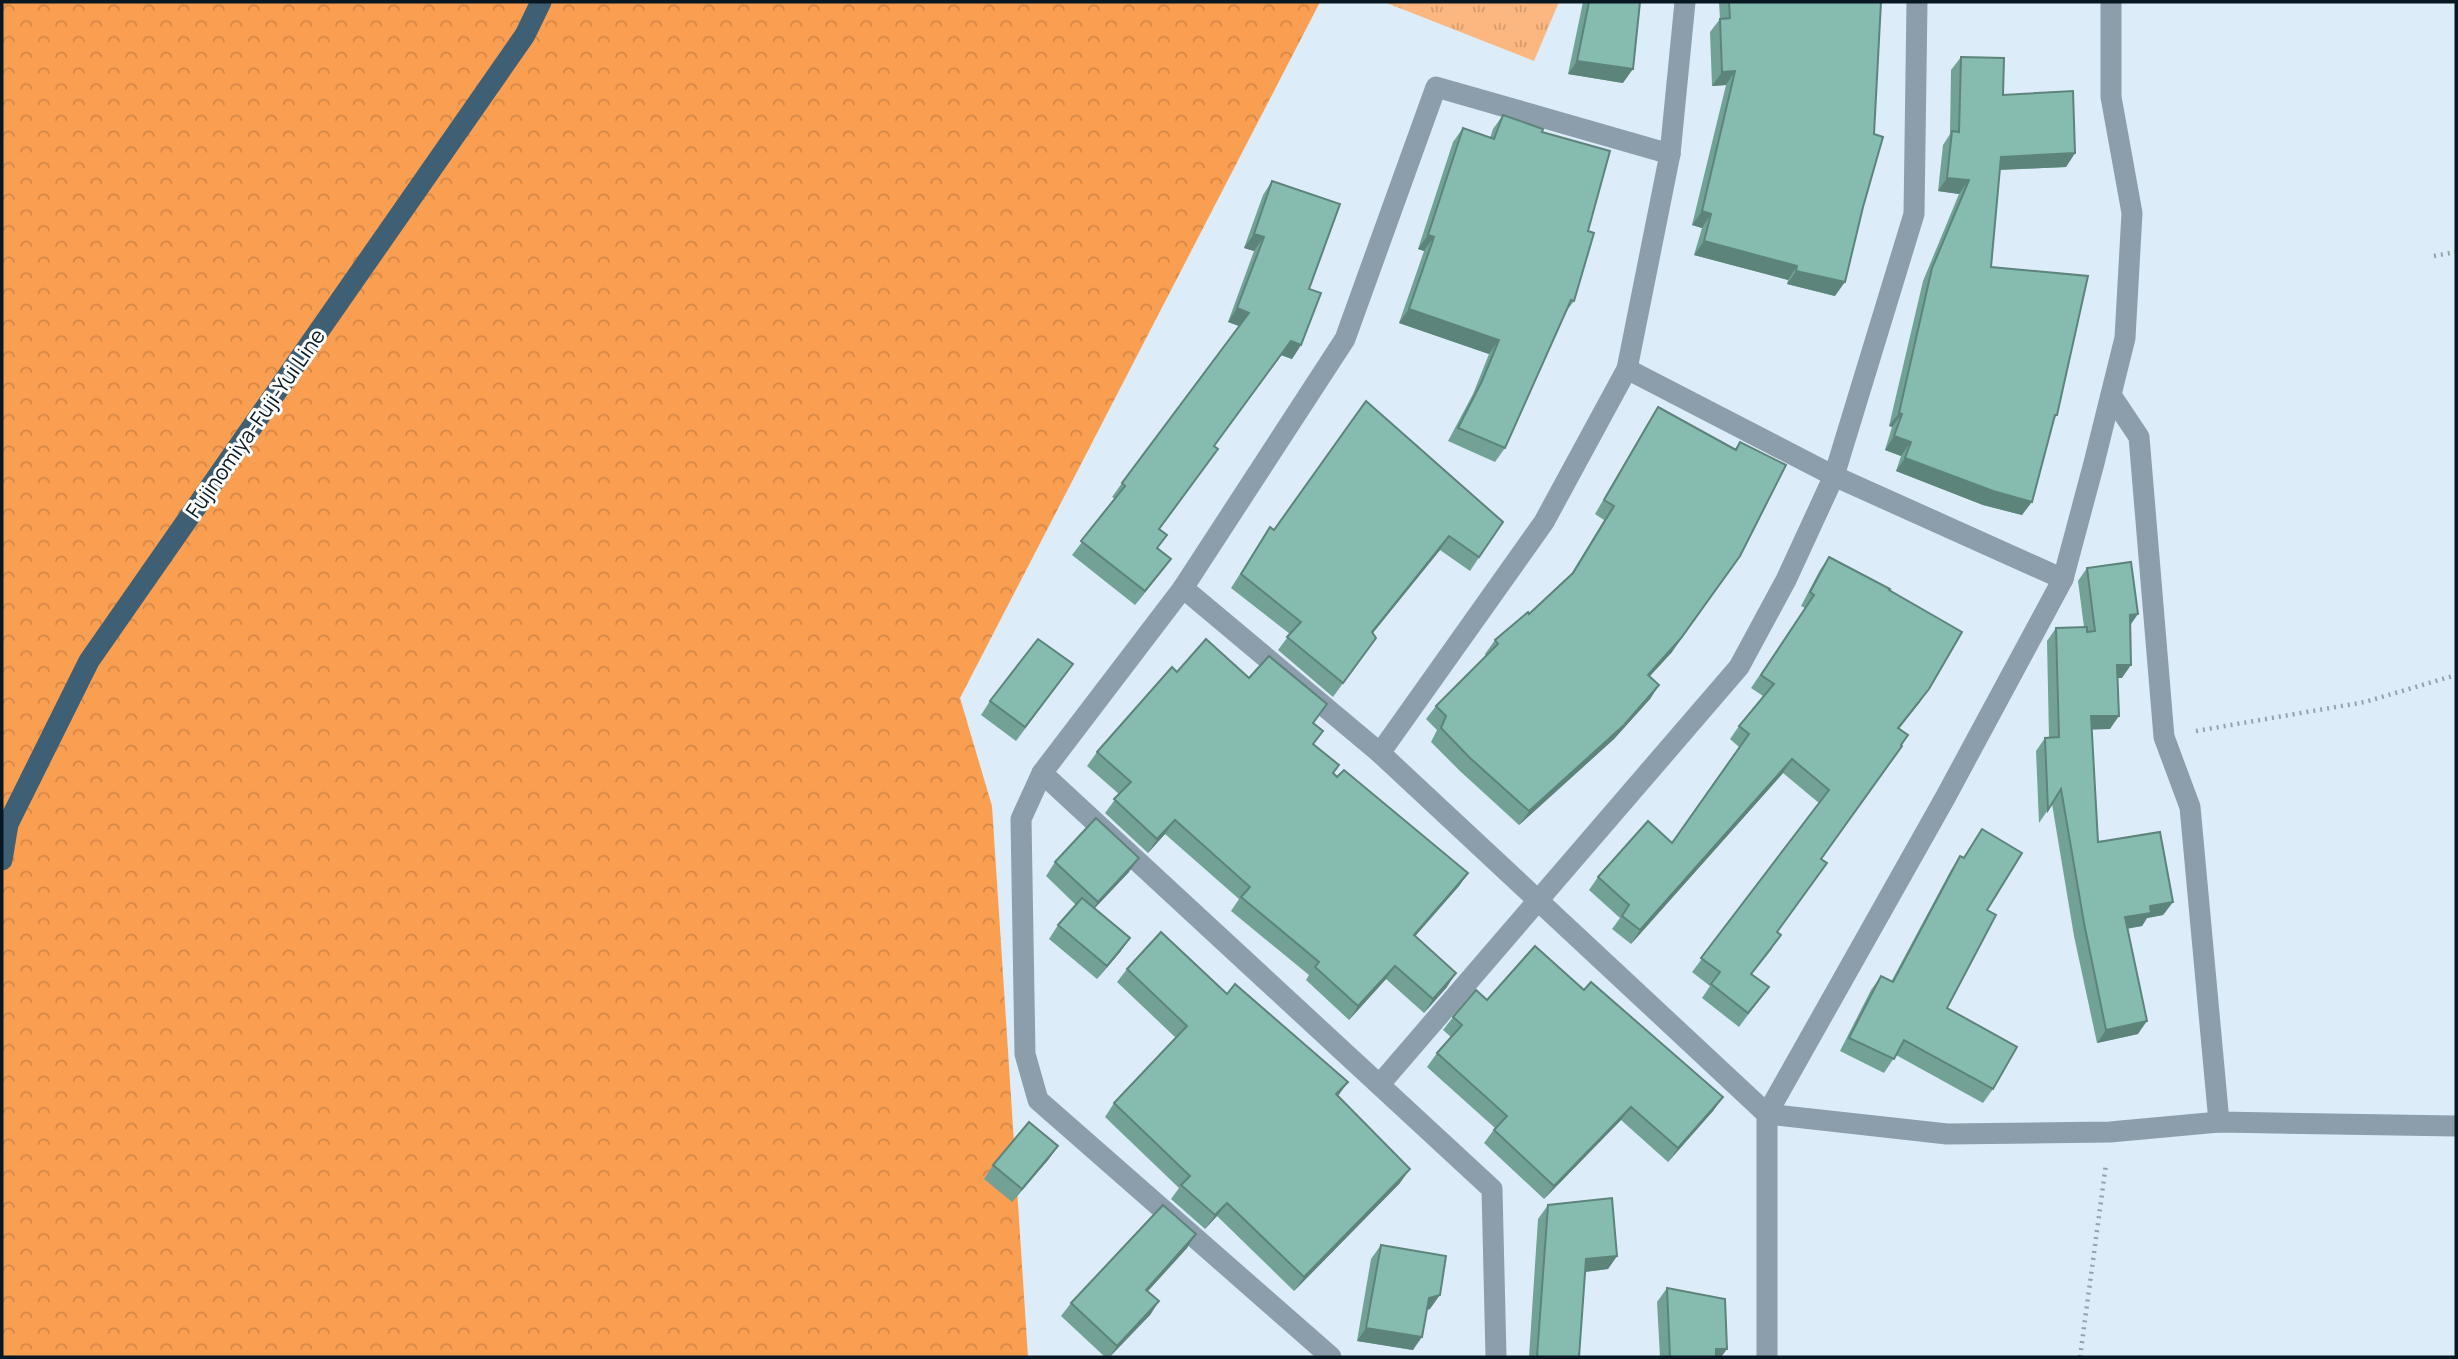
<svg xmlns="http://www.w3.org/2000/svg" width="2458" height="1359" font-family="Manrope,sans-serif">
<defs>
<pattern id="grass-tufts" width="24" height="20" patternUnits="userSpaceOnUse" patternTransform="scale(1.75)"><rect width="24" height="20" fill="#fcb680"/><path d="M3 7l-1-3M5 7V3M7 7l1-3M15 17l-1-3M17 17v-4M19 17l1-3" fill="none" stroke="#d69c6e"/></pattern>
<pattern id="forest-crowns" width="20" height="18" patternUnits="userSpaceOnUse" patternTransform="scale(1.75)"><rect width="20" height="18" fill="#fa9e51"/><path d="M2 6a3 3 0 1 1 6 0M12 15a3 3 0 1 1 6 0" fill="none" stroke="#d58746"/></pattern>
</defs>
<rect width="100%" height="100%" fill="#dcedf9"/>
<!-- grass -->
<path fill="url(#grass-tufts)" d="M1384 2H1559L1534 61Z"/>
<!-- forest -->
<path fill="url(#forest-crowns)" d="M2 2H1320L960 698 992 806 1028 1357H2Z"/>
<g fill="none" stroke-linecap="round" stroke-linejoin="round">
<!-- path -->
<g stroke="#92a3ae" stroke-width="4.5" stroke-dasharray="2 5" stroke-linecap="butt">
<path d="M2434 256 2456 252"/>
<path d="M2196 731 2365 702 2456 675"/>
<path d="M2080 1357 2106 1164"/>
</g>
<!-- street -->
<g stroke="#8c9eab" stroke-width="21">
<path d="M1627 369 1834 476 2063 579"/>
<path d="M2111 395 2139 437 2164 737 2190 807 2219 1122"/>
<path d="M1183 588 1380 753 1767 1114 1947 1134 2110 1132 2219 1122 2456 1126"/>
<path d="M1380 753 1544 522 1627 369 1670 154"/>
<path d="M1042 773 1492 1189 1496 1357"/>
<path d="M1380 1084 1739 667 1786 580 1834 476 1914 214 1917 2"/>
<path d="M1331 1357 1038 1100 1025 1054 1021 819 1042 773 1183 588 1345 339 1436 87 1670 154 1685 2"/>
<path d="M1767 1357V1114L1945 798 2063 579 2094 463 2125 338 2132 213 2111 97V2"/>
</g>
<!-- primary -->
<path stroke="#3e5f74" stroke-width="21" d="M2 860 8 824 89 661 525 35 541 2"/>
</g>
<!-- wall -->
<g fill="#72a296">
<path d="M1583 2H1640L1623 83 1568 74Z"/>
<path d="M1719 2H1881L1835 296 1787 284 1788 280 1694 255 1702 228 1692 225 1726 85 1712 86 1710 32 1720 19Z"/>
<path d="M1961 57 2003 95 2075 153 2066 167 2000 170 1991 267 2057 415 2054 419 2022 515 1983 505 1896 471 1901 456 1885 450 1892 427 1889 426 1923 281 1959 194 1938 191 1943 145 1950 134 1951 70Z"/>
<path d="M1503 115 1542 132 1588 231 1574 301 1565 313 1505 448 1495 462 1448 441 1473 394 1489 354 1399 323 1424 251 1418 249 1453 142 1463 128 1490 138 1493 129Z"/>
<path d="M1272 181 1309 289 1301 345 1292 359 1281 355 1214 446 1159 529 1167 535 1158 548 1161 572 1135 605 1072 555 1115 499 1112 497 1122 483 1239 326 1228 322 1254 251 1244 248 1263 195Z"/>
<path d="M1658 407 1735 449 1740 442 1672 652 1649 677 1659 685 1650 699 1614 739 1519 825 1461 772 1431 742 1437 730 1426 719 1436 706 1486 656 1485 654 1495 640 1529 614 1570 576 1604 520 1595 514 1649 421Z"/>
<path d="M1503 522 1470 571 1440 550 1373 633 1376 638 1333 697 1278 650 1290 634 1231 588 1270 527 1274 530Z"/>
<path d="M1829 557 1889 590 1920 702 1899 729 1777 932 1772 949 1752 974 1759 1000 1739 1027 1702 998 1710 986 1692 972 1819 803 1783 773 1631 944 1612 929 1620 918 1589 890 1598 877 1672 843 1739 747 1730 739 1739 726 1763 696 1751 688 1805 608 1801 606 1820 570Z"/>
<path d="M2087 568 2130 625 2122 678H2118L2110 729H2092L2098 842 2173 902 2163 915 2147 918 2142 926 2128 928 2138 1034 2097 1043 2074 936 2052 804 2039 823 2036 751 2045 738H2049L2047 641 2056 628 2084 627 2078 581Z"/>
<path d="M1177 672 1249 678 1323 731 1314 744 1333 773 1468 873 1459 886 1415 936 1447 987 1424 1013 1386 979 1349 1020 1306 980 1309 975 1231 911 1239 899 1165 834 1148 853 1105 813 1119 794 1087 766 1097 752Z"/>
<path d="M1063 678 1016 741 981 715 990 701Z"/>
<path d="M1982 829 1987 910 1947 1008 1993 1089 1983 1103 1896 1055 1884 1073 1840 1051 1871 990 1881 976 1891 982 1951 870 1960 856 1963 858Z"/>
<path d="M1055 862 1129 872 1095 908 1130 938 1120 952 1097 979 1049 939 1058 925 1076 905 1046 876Z"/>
<path d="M1127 969 1227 994 1338 1096 1400 1183 1294 1291 1217 1216 1205 1229 1171 1199 1179 1188 1105 1117 1114 1103 1176 1038 1117 982Z"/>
<path d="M1584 990 1723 1097 1713 1111 1668 1162 1621 1120 1544 1199 1484 1143 1495 1128 1427 1067 1437 1053 1451 1037 1443 1030 1453 1017 1487 1000Z"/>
<path d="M1058 1146 1048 1160 1012 1202 984 1179 993 1165Z"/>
<path d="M1548 1205 1617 1256 1608 1269 1585 1272 1579 1357H1529L1538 1219Z"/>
<path d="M1196 1234 1187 1248 1148 1291 1159 1301 1150 1315 1110 1357H1105L1061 1316 1071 1303Z"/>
<path d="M1381 1245 1430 1309 1427 1310 1413 1350 1357 1341 1371 1259Z"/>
<path d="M1667 1288 1727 1349 1721 1357H1660L1657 1302Z"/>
</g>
<!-- shaded-wall -->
<g fill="#5d847a">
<path d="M1577 61 1633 69 1623 83 1568 74Z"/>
<path d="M1735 71 1726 85 1712 86 1722 72Z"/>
<path d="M2075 153 2066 167 1992 170 2001 157Z"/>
<path d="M1947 178 1969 180 1959 194 1938 191Z"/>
<path d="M1702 211 1711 214 1702 228 1692 225Z"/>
<path d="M1254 234 1264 237 1254 251 1244 248Z"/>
<path d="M1428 235 1434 237 1424 251 1418 249Z"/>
<path d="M1704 241 1797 266 1788 280 1694 255Z"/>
<path d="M1796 271 1845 282 1835 296 1787 284Z"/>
<path d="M1237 308 1249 313 1239 326 1228 322Z"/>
<path d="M1409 309 1499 340 1489 354 1399 323Z"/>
<path d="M1291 341 1301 345 1292 359 1281 355Z"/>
<path d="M1899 413 1902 414 1892 427 1889 426Z"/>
<path d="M1894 436 1911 442 1901 456 1885 450Z"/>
<path d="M1905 458 2032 502 2022 515 1983 505 1896 471Z"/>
<path d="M1449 536 1440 550 1362 646 1372 632Z"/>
<path d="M1740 556 1672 652 1638 689 1648 675Z"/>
<path d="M1171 559 1161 572 1135 605 1145 591Z"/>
<path d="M2138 614 2129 627 2130 615Z"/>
<path d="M2117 665H2131L2122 678H2108Z"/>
<path d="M1659 685 1650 699 1614 739 1519 825 1529 811Z"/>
<path d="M1929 689 1920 702 1888 741 1898 728Z"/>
<path d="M2091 716H2119L2110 729 2082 730Z"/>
<path d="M1792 759 1783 773 1631 944 1640 930Z"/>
<path d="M1175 820 1165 834 1148 853 1157 839Z"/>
<path d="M1139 858 1129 872 1088 915 1098 902Z"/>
<path d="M1468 873 1459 886 1404 949 1414 935Z"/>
<path d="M2173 902 2163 915 2147 918 2142 926 2116 931 2125 917 2150 906Z"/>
<path d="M1130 938 1120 952 1097 979 1107 966Z"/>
<path d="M1395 966 1386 979 1349 1020 1358 1006Z"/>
<path d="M1456 973 1447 987 1424 1013 1433 999Z"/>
<path d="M2147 1021 2138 1034 2097 1043 2106 1030Z"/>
<path d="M1348 1082 1338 1096 1326 1108 1336 1094Z"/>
<path d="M1723 1097 1713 1111 1668 1162 1678 1148Z"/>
<path d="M1631 1107 1621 1120 1544 1199 1554 1186Z"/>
<path d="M1058 1146 1048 1160 1012 1202 1022 1189Z"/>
<path d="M1410 1169 1400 1183 1294 1291 1304 1277Z"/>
<path d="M1227 1203 1217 1216 1205 1229 1215 1215Z"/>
<path d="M1196 1234 1187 1248 1137 1303 1146 1290Z"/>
<path d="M1617 1256 1608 1269 1576 1273 1586 1259Z"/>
<path d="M1440 1295 1430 1309 1419 1311 1429 1298Z"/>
<path d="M1159 1301 1150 1315 1109 1357 1117 1346Z"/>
<path d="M1366 1328 1422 1337 1413 1350 1357 1341Z"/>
<path d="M1716 1349H1727L1721 1357H1710Z"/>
</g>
<!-- building -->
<g fill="#85bcaf" stroke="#5d847a" stroke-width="2">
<path d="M1589 2H1640L1633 69 1577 61Z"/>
<path d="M1729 2H1881L1874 134 1883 137 1863 207 1845 282 1796 271 1797 266 1704 241 1711 214 1702 211 1735 71 1722 72 1720 19 1730 18Z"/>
<path d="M1961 57 2004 58 2003 95 2073 91 2075 153 2001 157 1991 267 2088 276 2057 415H2055L2032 502 1993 491 1905 458 1911 442 1894 436 1902 414 1899 413 1932 268 1969 180 1947 178 1952 131 1959 132Z"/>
<path d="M1503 115 1543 129 1542 132 1610 151 1588 231 1594 233 1574 301 1571 300 1505 448 1458 428 1482 381 1499 340 1409 309 1434 237 1428 235 1463 128 1494 139Z"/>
<path d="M1272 181 1340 204 1309 289 1321 293 1301 345 1291 341 1214 446 1218 449 1159 529 1167 535 1157 548 1171 559 1145 591 1081 541 1125 486 1122 483 1249 313 1237 308 1264 237 1254 234Z"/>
<path d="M1366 401 1503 522 1479 557 1449 536 1372 632 1376 638 1343 683 1287 637 1301 622 1241 574 1270 527 1274 530Z"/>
<path d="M1658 407 1736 450 1740 442 1786 465 1740 556 1681 638 1648 675 1659 685 1624 725 1529 811 1470 758 1441 728 1446 716 1436 706 1498 644 1495 640 1528 612 1529 614 1573 573 1614 506 1604 500Z"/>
<path d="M1829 557 1890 589 1889 590 1962 632 1929 689 1898 728 1908 735 1901 745 1902 746 1821 859 1827 863 1777 932 1781 935 1751 974 1769 987 1748 1013 1711 984 1720 972 1701 958 1829 790 1792 759 1640 930 1622 916 1629 905 1598 877 1648 821 1672 843 1749 734 1739 726 1774 684 1761 675 1814 595 1810 592Z"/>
<path d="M2131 562 2138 614 2130 615 2131 665H2117L2119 716H2091L2098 842 2160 832 2173 902 2150 906 2151 913 2125 917 2147 1021 2106 1030 2084 923 2061 789 2048 810 2045 738 2059 737 2056 628 2087 627V632L2095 631 2087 568Z"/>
<path d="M1038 639 1073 664 1025 727 990 701Z"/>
<path d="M1206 639 1249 678 1269 656 1327 704 1313 723 1323 731 1313 744 1339 765 1333 773 1337 777 1344 770 1468 873 1414 935 1456 973 1433 999 1395 966 1358 1006 1315 967 1319 962 1241 897 1250 887 1175 820 1157 839 1114 799 1131 782 1097 752 1172 667 1177 672Z"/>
<path d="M1096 818 1139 858 1098 902 1055 862Z"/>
<path d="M1982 829 2022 853 1987 910 1996 915 1947 1008 2017 1047 1993 1089 1904 1040 1894 1059 1849 1038 1881 976 1893 982 1960 856 1964 858Z"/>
<path d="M1082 898 1130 938 1107 966 1058 925Z"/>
<path d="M1161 932 1227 994 1235 984 1348 1082 1336 1094 1410 1169 1304 1277 1227 1203 1215 1215 1181 1185 1190 1176 1114 1103 1187 1026 1127 969Z"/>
<path d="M1535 946 1584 990 1591 982 1723 1097 1678 1148 1631 1107 1554 1186 1494 1130 1507 1116 1437 1053 1462 1025 1453 1017 1476 990 1487 1000Z"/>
<path d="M1029 1122 1058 1146 1022 1189 993 1165Z"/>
<path d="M1612 1198 1617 1256 1586 1259 1579 1357H1537L1548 1205Z"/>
<path d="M1163 1205 1196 1234 1146 1290 1159 1301 1117 1346 1071 1303Z"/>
<path d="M1381 1245 1446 1256 1440 1295 1429 1298 1422 1337 1366 1328Z"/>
<path d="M1667 1288 1725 1299 1727 1349H1716V1357H1670Z"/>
</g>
<g text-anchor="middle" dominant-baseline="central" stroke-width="6" stroke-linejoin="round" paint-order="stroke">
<!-- street labels -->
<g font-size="21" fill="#071822" stroke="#fff">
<text transform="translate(255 423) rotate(-55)">Fujinomiya-Fuji-Yui Line</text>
</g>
</g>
<!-- border -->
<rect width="2458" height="1359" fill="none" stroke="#071822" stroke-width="7"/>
</svg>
